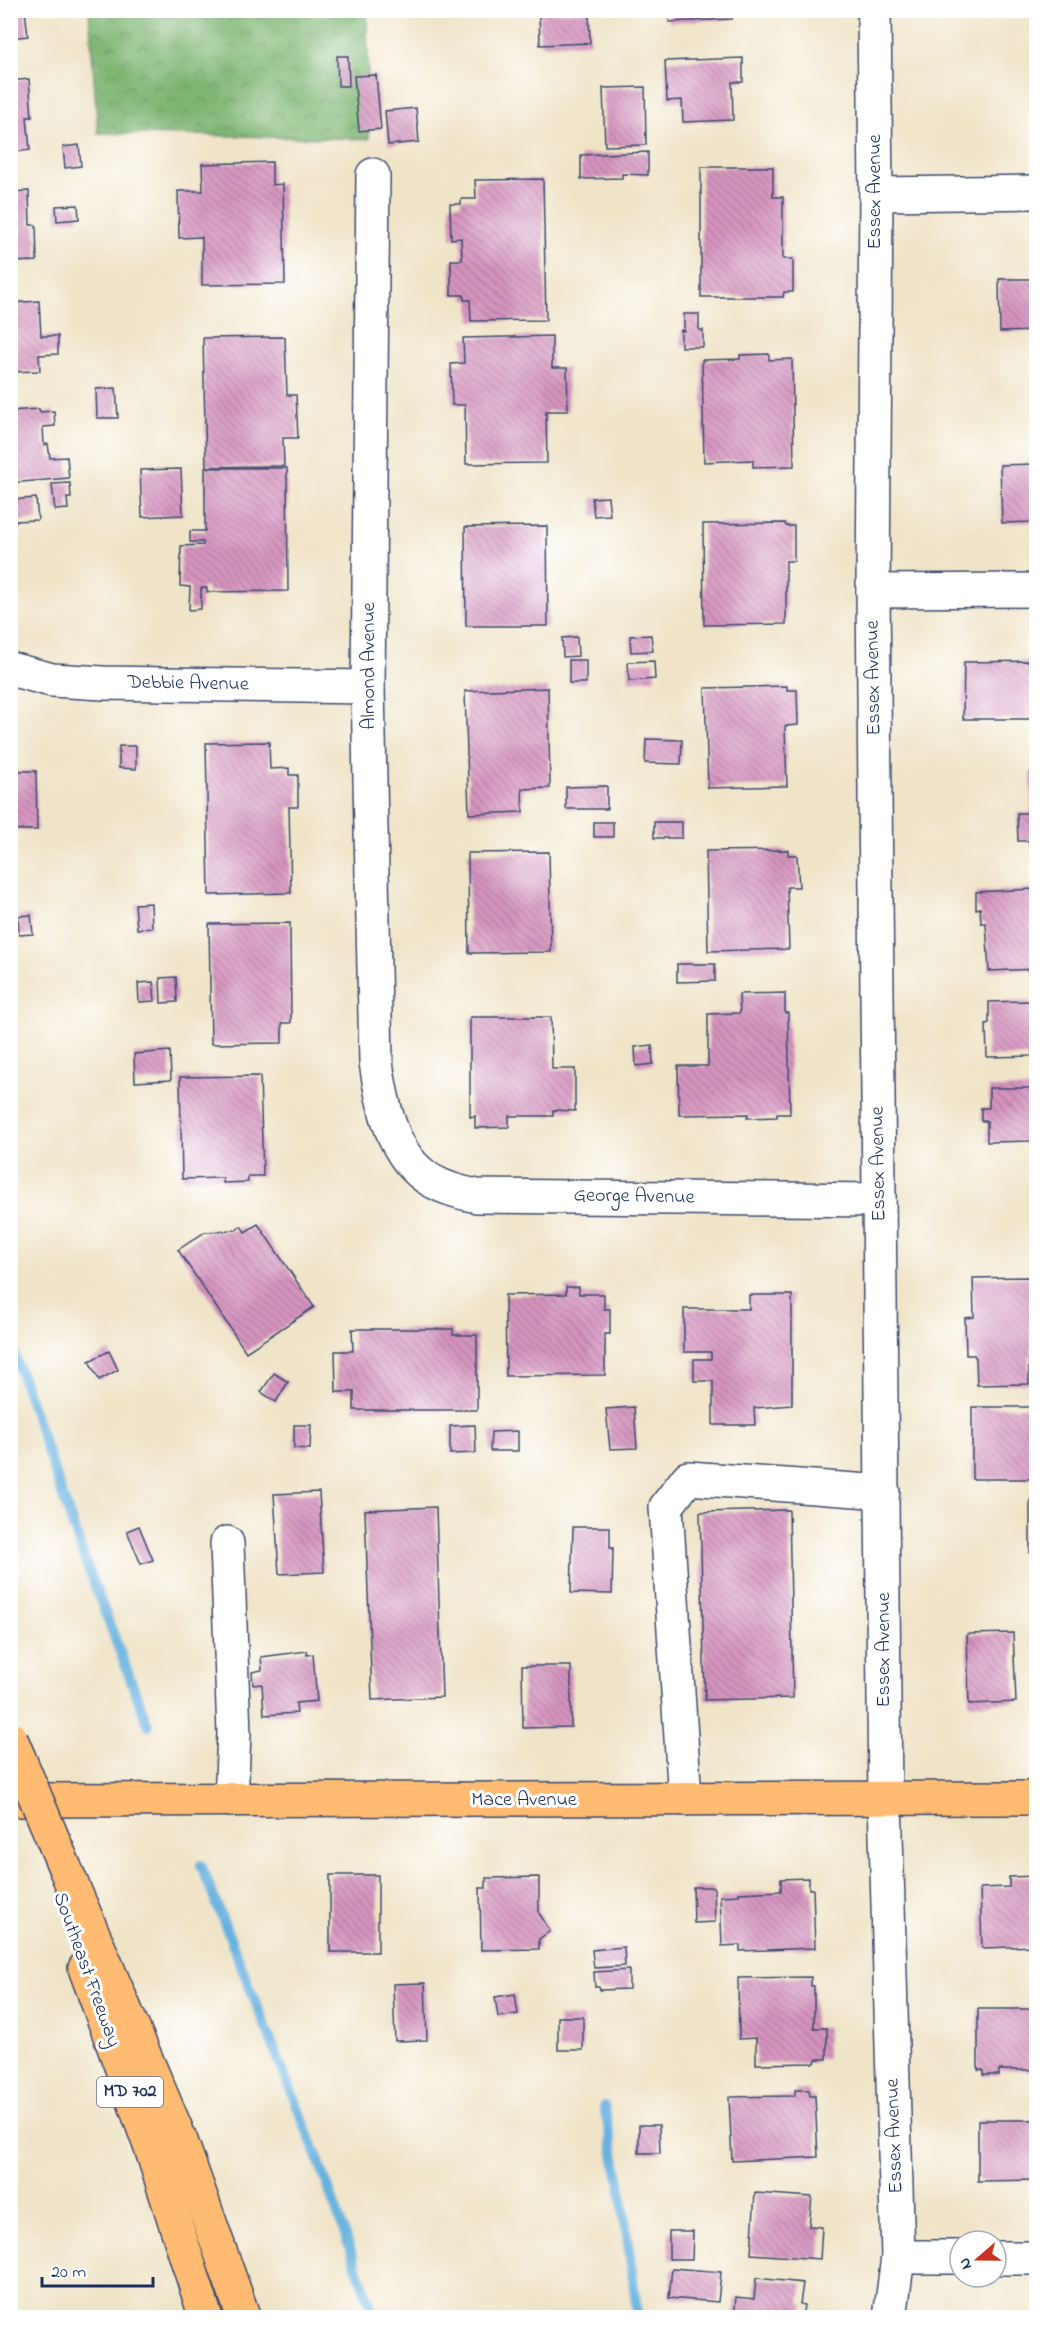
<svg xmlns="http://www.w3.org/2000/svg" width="1047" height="2328" font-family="'Indie Flower',sans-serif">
<defs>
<pattern id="forest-crowns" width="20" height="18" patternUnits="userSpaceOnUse" patternTransform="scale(1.5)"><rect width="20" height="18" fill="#7eb572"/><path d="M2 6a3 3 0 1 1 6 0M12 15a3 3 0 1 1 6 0" fill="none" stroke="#669461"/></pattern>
<pattern id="building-back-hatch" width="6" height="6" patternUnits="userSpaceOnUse" patternTransform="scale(1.5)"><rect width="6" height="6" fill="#d694bf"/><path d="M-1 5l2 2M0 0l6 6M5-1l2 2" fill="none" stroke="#ad799e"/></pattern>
</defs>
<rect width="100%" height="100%" fill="#fff"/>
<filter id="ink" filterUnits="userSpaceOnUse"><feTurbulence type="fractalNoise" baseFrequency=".0167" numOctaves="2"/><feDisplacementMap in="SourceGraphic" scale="12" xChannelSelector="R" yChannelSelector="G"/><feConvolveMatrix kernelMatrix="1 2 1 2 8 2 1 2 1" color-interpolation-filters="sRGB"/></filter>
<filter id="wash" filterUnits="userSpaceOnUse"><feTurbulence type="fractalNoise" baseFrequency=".008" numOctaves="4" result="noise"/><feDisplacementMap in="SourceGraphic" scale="24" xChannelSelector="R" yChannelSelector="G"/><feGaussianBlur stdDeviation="1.35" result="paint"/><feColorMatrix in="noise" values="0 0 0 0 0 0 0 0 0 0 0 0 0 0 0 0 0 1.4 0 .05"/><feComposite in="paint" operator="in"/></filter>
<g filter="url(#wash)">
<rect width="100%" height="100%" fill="#f0e4c8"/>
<!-- forest -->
<path fill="url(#forest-crowns)" stroke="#4c7268" stroke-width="1.5" d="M89 11H367L369 139 98 133Z"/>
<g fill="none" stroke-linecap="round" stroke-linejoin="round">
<!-- stream -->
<g stroke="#67b2e0" stroke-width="10">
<path d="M10 1342 83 1555 148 1725"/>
<path d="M201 1865 317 2156 375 2318"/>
<path d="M604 2106 620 2183 638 2318"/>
</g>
</g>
<g id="blocks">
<!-- building -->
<g fill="url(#building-back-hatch)">
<path d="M10 10H25L28 36 10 38Z"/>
<path d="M668 10H731L732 19 669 22Z"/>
<path d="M589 11 590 43 540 45 539 13Z"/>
<path d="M337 56H348L349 86H338Z"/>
<path d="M743 58V82H732L733 120 683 122 682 100 667 101 665 61Z"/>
<path d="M376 75 381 129 359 131 354 76Z"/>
<path d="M29 79 32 117H27L30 150 10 152V81Z"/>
<path d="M645 87 646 145 605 146 603 88Z"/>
<path d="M416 108 419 142 388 145 385 111Z"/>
<path d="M79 145 81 166 65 168 63 147Z"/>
<path d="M648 152V175L622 174V178L581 179V155Z"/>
<path d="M272 162V185L283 184 285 284 202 285V237L179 238 178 191H203L202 164Z"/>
<path d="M701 167H773V197H783V259H793V292H784L783 297H701Z"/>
<path d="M543 179 546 320 471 321 470 300H464V295H451V260H462L461 238 451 239 450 204H461V199H476L475 180Z"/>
<path d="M29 191 30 225H36L37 261 10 262V192Z"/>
<path d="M78 205 79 219 57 221 56 206Z"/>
<path d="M999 279H1036V331L1000 332Z"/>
<path d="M39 301 41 336H58V354L39 355 40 371 10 372V303Z"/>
<path d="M684 314H699V330H703V347H681V330L684 331Z"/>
<path d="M552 336V368H567L568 411H546L547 463 466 464 465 405H452L451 364 464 363 463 338Z"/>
<path d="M285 337 287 395H296L298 438H283L284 466 206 467 203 338Z"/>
<path d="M769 354V360L792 359 794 466 753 467V460L704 462 702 360 740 359V355Z"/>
<path d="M116 388 118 418H97L96 389Z"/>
<path d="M39 409 40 412 54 411 55 426 43 427 44 445 48 444 50 458 67 457 69 478 10 483V411Z"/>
<path d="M1036 464V522L1002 523 1000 465Z"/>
<path d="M205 468H287L288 591 207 592V588H201V609L189 610 190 587 180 586 181 546 203 545V542H190V531H205Z"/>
<path d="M181 469 183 515 142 517 140 470Z"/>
<path d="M70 483 71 498H67L68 509 55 510 52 484Z"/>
<path d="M608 497 610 515 594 516 592 498Z"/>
<path d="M36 498 38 520 12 521 11 500Z"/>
<path d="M785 523 786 526H794V561H786V624L704 625 703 524Z"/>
<path d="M547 526 548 626H466L465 527Z"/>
<path d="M651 635 653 651 631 652 630 636Z"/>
<path d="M577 637 578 656 563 657 562 638Z"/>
<rect x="569" y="660" width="17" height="23"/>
<path d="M654 661 655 679 629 681 628 662Z"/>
<path d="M1035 661 1034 719H963L964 662Z"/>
<path d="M787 686V690H797L798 725 785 726 787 786 708 788 705 688Z"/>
<path d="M548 688 550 788 522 789 523 812 469 814 465 691Z"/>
<path d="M646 739 682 740 681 764 645 763Z"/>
<path d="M269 742 270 769 289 768V775H298V807H289L291 893 209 895 206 743Z"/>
<path d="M119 746H136V769L119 768Z"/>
<path d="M10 771H36L37 830H10Z"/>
<path d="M1031 772H1036V845H1030V841H1018L1017 813H1031Z"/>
<path d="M607 786V809H566V787Z"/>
<rect x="594" y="822" width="19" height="15"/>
<rect x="654" y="822" width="28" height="16"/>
<path d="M788 850V855H797L799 887H787L789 949 708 951 706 851Z"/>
<path d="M549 852 551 952 469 953 468 853Z"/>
<path d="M1034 889 1036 920 1035 969 989 971 986 923H981L980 908 976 909V892Z"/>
<path d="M151 903 152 928 137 929 135 904Z"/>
<path d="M31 915 33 934 19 935 18 916Z"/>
<path d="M290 923 291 1023H282V1043L211 1044 209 924Z"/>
<path d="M677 964H715V981L677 982Z"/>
<path d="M176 977 177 1002 161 1003 160 978Z"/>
<path d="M153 982 155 1001 139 1002 138 983Z"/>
<path d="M785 993V1013H788L790 1114H777V1117L747 1118 748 1114 679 1115 678 1066H708V1014L740 1013 739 994Z"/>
<path d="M1030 1001 1031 1029H1036V1050H1032L1033 1056 987 1057 986 1024 989 1023V1002Z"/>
<path d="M470 1017H551L552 1069H575V1111L553 1110V1116H509V1127L475 1128V1116L470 1117Z"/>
<path d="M652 1045 653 1064 636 1066 635 1047Z"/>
<path d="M170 1051 171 1080 135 1082 134 1054Z"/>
<path d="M260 1076 263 1176H248V1182L223 1183V1178L182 1179 180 1077Z"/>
<path d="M989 1088H1032V1127H1036V1136L1032 1137V1141L987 1142V1121H981V1108H989Z"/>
<path d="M258 1224 314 1307 246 1352 178 1250 205 1232 236 1230 241 1226 245 1232Z"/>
<path d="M1030 1277 1032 1356 1029 1357V1384L977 1385 976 1358 974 1355H966L965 1318 974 1317 973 1278Z"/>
<path d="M566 1287H579V1294H604V1309H610V1334H605V1375L506 1376 505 1295 566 1294Z"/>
<path d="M749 1295H792V1405L754 1408 755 1425H713V1381H694V1359H711V1352H684V1309H749Z"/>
<path d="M352 1329H453V1335H477V1410H354V1392H336L335 1351H353Z"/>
<path d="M109 1351 118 1370 99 1380 89 1361Z"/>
<path d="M274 1373 288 1382 276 1402 261 1392Z"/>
<path d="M634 1407 637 1448 610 1449 606 1409Z"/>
<rect x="972" y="1407" width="64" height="72"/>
<path d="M294 1425H311L310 1449 294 1448Z"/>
<path d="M475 1425 476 1453 450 1454V1426Z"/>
<path d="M518 1431V1451H490L491 1432Z"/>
<path d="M319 1492 324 1572 279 1574 274 1494Z"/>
<rect x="1030" y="1500" width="6" height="53"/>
<path d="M436 1507 442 1697 372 1700 365 1510Z"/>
<path d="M789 1510 793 1698 705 1700 700 1512Z"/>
<path d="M139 1526 153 1560 141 1564 127 1531Z"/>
<path d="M573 1527H610V1548H613L612 1594 571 1593Z"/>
<path d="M1013 1633 1016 1702 969 1704 967 1634Z"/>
<path d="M307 1651V1655L313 1654 317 1701 296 1703 297 1713 264 1715 262 1684 253 1685 252 1672 262 1670 261 1657Z"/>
<path d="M522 1666H571V1727L523 1728Z"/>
<rect x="330" y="1875" width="48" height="77"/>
<path d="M1036 1876V1946L982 1948 980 1888 1009 1887V1877Z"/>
<path d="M539 1877V1913L550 1931 539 1939V1949L481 1950 480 1888H486V1878Z"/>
<path d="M809 1878V1889H813L815 1948 740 1951V1945L722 1946 720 1896 739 1895V1893L781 1891V1879Z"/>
<path d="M693 1887H714L715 1922 694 1923Z"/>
<path d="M624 1947 625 1966 594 1968 592 1950Z"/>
<path d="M629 1970V1989L600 1990 599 1987H595L594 1972Z"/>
<path d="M811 1977V1986H814V2028H827V2059H816L815 2063 756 2064V2038L739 2039 738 1978Z"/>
<path d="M425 1983 427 2040 395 2041 393 1984Z"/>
<path d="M515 1994 518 2014 498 2017 495 1997Z"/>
<path d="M978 2009H1036V2070H999V2075H983V2070H978Z"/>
<rect x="558" y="2017" width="25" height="33"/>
<path d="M795 2090H809L810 2096H815L818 2157 732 2161 729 2097 795 2096Z"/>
<path d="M978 2120H1036V2180L978 2181Z"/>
<path d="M639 2125H659L660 2153H639Z"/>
<path d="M755 2193 812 2197 809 2226 822 2227 820 2259 751 2254Z"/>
<path d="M669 2231H693L692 2259H669Z"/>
<path d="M672 2268 721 2272 718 2302 669 2298Z"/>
<path d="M756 2278 803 2283 800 2304 804 2305 802 2318H734L736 2297 754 2299Z"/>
</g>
</g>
</g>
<g filter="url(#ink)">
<use href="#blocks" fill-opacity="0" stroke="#3b4a6e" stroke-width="1.5"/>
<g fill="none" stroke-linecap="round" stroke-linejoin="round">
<defs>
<g id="minor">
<path d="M874 10 876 194 873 591 885 1799 898 2257 890 2318"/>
<path d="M373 175 368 687 376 1062C382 1104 392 1158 432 1181 446 1189 461 1193 477 1196L879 1200"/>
<path d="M876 194 1036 192"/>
<path d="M873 591 1036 590"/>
<path d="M10 669 52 680 103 683 368 687"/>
<path d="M227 1543 234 1734 231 1800"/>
<path d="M685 1799 666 1507 688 1478 883 1492"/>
<path d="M898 2257H960"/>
<path d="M996 2258H1036"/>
</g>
<path id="major" d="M10 1800 1036 1798"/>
<g id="highway">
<path d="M65 1868 181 2141 244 2318"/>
<path d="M85 1968 152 2151 206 2318"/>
</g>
</defs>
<!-- minor casing -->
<use href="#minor" stroke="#3b4a6e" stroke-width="36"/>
<!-- major casing -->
<use href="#major" stroke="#3b4a6e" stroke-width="36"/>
<!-- highway casing -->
<use href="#highway" stroke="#3b4a6e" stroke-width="36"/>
<!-- minor -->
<use href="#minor" stroke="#fff" stroke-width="33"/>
<!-- major -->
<use href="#major" stroke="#febb71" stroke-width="33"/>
<!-- highway -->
<use href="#highway" stroke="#febb71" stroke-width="33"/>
<defs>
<path id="highway-bridge" d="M11 1739 65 1868"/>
</defs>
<!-- highway-bridge casing -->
<use href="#highway-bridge" stroke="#3b4a6e" stroke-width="36" stroke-linecap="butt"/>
<!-- highway-bridge -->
<use href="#highway-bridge" stroke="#febb71" stroke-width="33"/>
</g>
</g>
<g text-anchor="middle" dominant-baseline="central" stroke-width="6" stroke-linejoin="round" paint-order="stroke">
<!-- shield labels -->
<rect fill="#fff" stroke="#5f6d8e" stroke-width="1.5" x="97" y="2077" width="66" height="30" rx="4.5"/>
<g font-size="18" font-weight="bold" fill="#1b2f5e">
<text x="130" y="2092">MD 702</text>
</g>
<!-- street labels -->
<g font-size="20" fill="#1b2f5e" stroke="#fff">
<text transform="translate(875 192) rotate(-90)">Essex Avenue</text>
<text transform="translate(369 666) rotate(-90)">Almond Avenue</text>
<text transform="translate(874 678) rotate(-91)">Essex Avenue</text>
<text transform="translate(188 684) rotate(1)">Debbie Avenue</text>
<text transform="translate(879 1164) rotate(-91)">Essex Avenue</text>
<text transform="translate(634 1197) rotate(1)">George Avenue</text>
<text transform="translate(884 1650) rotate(-90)">Essex Avenue</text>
<text x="524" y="1800">Mace Avenue</text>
<text transform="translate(86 1970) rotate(70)">Southeast Freeway</text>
<text transform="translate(895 2136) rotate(-92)">Essex Avenue</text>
</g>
</g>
<!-- margin -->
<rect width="1047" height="2328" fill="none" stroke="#fff" stroke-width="36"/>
<!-- north arrow -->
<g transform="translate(978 2259) rotate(250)"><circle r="28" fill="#ffffff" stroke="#a4acbf" stroke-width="1.5"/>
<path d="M0-4.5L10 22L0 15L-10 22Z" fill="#c8321e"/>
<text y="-9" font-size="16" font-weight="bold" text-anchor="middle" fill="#1b2f5e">N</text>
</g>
<!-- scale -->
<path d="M42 2277v9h111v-9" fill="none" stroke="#1b2f5e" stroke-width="3"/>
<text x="51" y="2277" font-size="18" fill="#1b2f5e" stroke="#ffffff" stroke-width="4.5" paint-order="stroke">20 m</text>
</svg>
